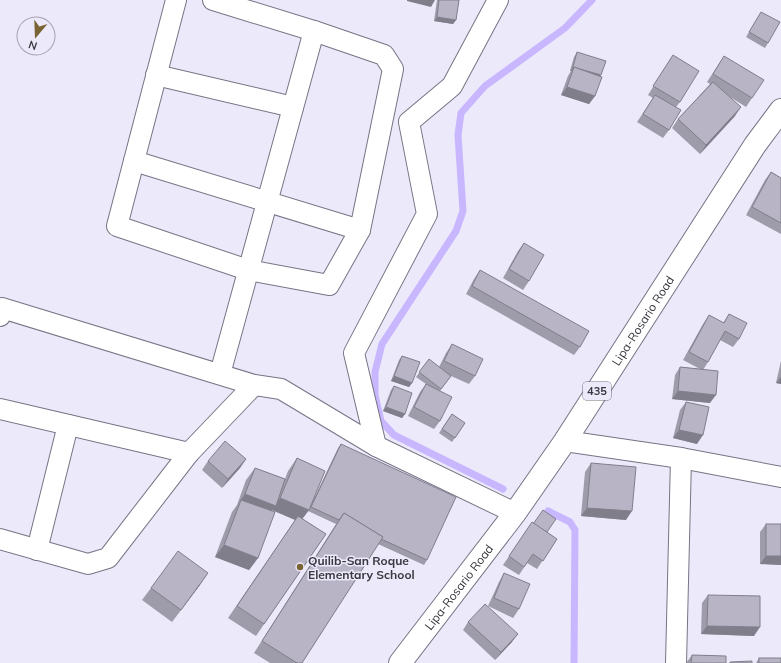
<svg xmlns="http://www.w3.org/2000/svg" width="781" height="663" font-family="Mulish,sans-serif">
<rect width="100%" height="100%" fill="#ece9fb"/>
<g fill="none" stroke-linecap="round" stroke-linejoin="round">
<!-- stream -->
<g stroke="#c8b6fe" stroke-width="7">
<path d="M503 489 394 435 381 421 375 395V372L382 344 456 231 463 211 458 135 461 113 485 86 565 28 592 0"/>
<path d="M548 511 570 522 575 530 574 663"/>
</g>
<defs>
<g id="street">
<path d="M176 0 117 226 248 270 329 285 360 230 393 69 384 55 314 31 213 0"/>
<path d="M156 75 293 107"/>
<path d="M134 161 360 230"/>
<path d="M0 316 2 308 254 385 281 389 376 446 515 513"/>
<path d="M220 374 314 31"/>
<path d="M0 409 189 453"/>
<path d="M565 441 681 458 781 477"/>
<path d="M376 446 354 353 427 214 409 122 452 86 498 0"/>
<path d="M0 539 88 564 108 558 189 453 254 385"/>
<path d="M37 550 68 425"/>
<path d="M676 663 681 458"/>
</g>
<g id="primary">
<path id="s1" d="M400 663 515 513 565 441 755 145 781 110"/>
</g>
</defs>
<!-- street casing -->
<use href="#street" stroke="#777484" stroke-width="22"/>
<!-- primary casing -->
<use href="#primary" stroke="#777484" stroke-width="24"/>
<!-- street -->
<use href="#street" stroke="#fff" stroke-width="20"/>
<!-- primary -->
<use href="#primary" stroke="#fff" stroke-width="22"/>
</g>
<!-- wall -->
<g fill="#9e9baa">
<path d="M437 0H459L456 20 453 24 434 21Z"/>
<path d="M761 12 768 43 765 48 746 37Z"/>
<path d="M577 52 600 76 595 96 589 104 561 95 568 76 571 71H570L574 57Z"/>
<path d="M673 55 680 102 676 107 669 130 663 138 637 122 653 98 648 95Z"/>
<path d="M724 56 752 98 746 107 727 95 735 116 700 154 672 128 678 119 710 84 707 82Z"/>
<path d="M771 172 781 178V234L746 215 765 180Z"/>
<path d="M524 243 529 281 523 290 503 278 518 251Z"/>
<path d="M480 270 580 347 574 355 466 294 474 279Z"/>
<path d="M729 314 739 339 733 347 720 340 708 362 703 370 710 403 672 399 675 375 680 367 700 369 683 360 703 324 709 315 723 323Z"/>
<path d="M452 344 475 376 469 384 451 376 440 391V421L434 429 408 416 420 392 426 384 416 377 429 359 439 367 446 353Z"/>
<path d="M402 356 412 383 409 387 391 381 399 360Z"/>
<path d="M781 361V384L776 383Z"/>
<path d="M394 386 405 414 402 418 383 411 391 390Z"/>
<path d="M686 402 697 444 673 438 680 410Z"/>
<path d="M452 414 465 423 452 442 439 433Z"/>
<path d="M341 444 427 560 424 565 378 544 302 663H270L254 653 336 524 308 511 338 448Z"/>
<path d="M297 458 309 510 302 519 326 534 256 636 228 618 295 520 272 510 258 558 249 570 215 557 232 512 237 505 246 480 255 468 285 479 288 471Z"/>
<path d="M246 459 240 468 222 488 202 470 208 461Z"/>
<path d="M591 463 626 520 581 516 585 472Z"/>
<path d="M766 524H781V565L760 564V532Z"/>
<path d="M526 531 547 532 557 539 537 569 527 563 519 575 503 565Z"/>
<path d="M504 573 519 609 513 618 488 606 499 582Z"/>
<path d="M200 585 172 622 142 600 151 588Z"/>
<path d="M708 595 754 636 701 634 702 603Z"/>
<path d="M468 622 512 642 495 660 463 630Z"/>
<path d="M692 655 726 663H686Z"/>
<path d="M759 658 781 663H756Z"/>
</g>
<!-- shaded-wall -->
<g fill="#817e8b">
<path d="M407 0H435L431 7 407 1Z"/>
<path d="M437 17 456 20 453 24 434 21Z"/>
<path d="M573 67 601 75 598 79 574 67 571 71H570Z"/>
<path d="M567 87 595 96 589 104 561 95Z"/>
<path d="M741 107 735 116 700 154 706 145Z"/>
<path d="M394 376 412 383 409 387 391 381Z"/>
<path d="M781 377V384L776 383Z"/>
<path d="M678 391 716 395 710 403 672 399Z"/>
<path d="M386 407 405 414 402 418 383 411Z"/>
<path d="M679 430 703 435 697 444 673 438Z"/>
<path d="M246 459 240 468 222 488 228 479Z"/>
<path d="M245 494 275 505 280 498 309 510 300 522 272 510 267 518 240 501Z"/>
<path d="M587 508 632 511 626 520 581 516Z"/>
<path d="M224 545 258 558 249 570 215 557Z"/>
<path d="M766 556H781V565L760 564Z"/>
<path d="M208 573 200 585 172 622 181 610Z"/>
<path d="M707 626 760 627 754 636 701 634Z"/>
<path d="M518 634 512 642 495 660 501 652Z"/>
</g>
<!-- building -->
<g fill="#b8b4c6" stroke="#817e8b">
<path d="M439 0H459L456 20 437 17Z"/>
<path d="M761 12 780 22 768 43 749 32Z"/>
<path d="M577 52 606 61 601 75 573 67Z"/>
<path d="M673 55 699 71 680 102 653 86Z"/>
<path d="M724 56 764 80 752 98 713 74Z"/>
<path d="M574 67 602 77 595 96 567 87Z"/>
<path d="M713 82 741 107 706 145 678 119Z"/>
<path d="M655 95 681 110 669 130 643 114Z"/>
<path d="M771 172 781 178V223L752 207Z"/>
<path d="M524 243 544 255 529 281 509 269Z"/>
<path d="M480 270 589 331 580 347 472 286Z"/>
<path d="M729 314 747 323 739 339 725 331 708 362 689 352 709 315 724 323Z"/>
<path d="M452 344 483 359 475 376 444 361Z"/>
<path d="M402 356 420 362 412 383 394 376Z"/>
<path d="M429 359 451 376 441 389 419 372Z"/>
<path d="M680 367 718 371 716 395 678 391Z"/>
<path d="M426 384 452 397 440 421 414 407Z"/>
<path d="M394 386 412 393 405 414 386 407Z"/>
<path d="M686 402 709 407 703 435 679 430Z"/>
<path d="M452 414 465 423 455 438 442 429Z"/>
<path d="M225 441 246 459 228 479 208 461Z"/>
<path d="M341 444 456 497 427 560 381 539 383 537 344 513 339 520 311 507Z"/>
<path d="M297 458 325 471 309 510 280 498Z"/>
<path d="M591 463 636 467 632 511 587 508Z"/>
<path d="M255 468 285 479 276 506 245 494Z"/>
<path d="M241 500 275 512 258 558 224 545Z"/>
<path d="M543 510 556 519 547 532 533 524Z"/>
<path d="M344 513 383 537 302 663H297L262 641Z"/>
<path d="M298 516 326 534 264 624 237 606Z"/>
<path d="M532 522 557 539 543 561 533 554 524 567 509 556Z"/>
<rect x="766" y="524" width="15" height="32"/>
<path d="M178 551 208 573 181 610 151 588Z"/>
<path d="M504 573 530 584 519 609 494 598Z"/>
<path d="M708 595 760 596V627L707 626Z"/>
<path d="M485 604 518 634 501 652 468 622Z"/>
<path d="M692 655 726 656V663H691Z"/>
<rect x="759" y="658" width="22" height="5"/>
<path d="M752 661V663H730V662Z"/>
</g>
<!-- markers -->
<circle fill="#7a6434" stroke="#ece9fb" stroke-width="1.5" cx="300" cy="567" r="4"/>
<g text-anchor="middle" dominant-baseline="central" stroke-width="3" stroke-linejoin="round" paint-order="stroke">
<!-- shield labels -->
<rect fill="#ece9fb" stroke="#6f6d78" stroke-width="1" x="583" y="382" width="28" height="18" rx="3"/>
<g font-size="11" font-weight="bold" fill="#3a3840">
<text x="597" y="391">435</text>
</g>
<!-- street labels -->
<g font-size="12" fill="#3a3840" stroke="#ece9fb">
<text stroke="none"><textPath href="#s1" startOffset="420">Lipa-Rosario Road</textPath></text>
<text stroke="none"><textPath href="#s1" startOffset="96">Lipa-Rosario Road</textPath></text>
</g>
<!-- poi labels -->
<g font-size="12" font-weight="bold" fill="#3a3840" stroke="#ece9fb" text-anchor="start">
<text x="308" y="560">Quilib-San Roque<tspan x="308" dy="14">Elementary School</tspan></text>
</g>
</g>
<!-- north arrow -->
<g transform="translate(36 36) rotate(199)"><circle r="19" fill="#ece9fb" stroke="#a5a2b0"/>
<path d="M0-3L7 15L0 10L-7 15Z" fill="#7a6434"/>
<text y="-6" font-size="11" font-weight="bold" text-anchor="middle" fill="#3a3840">N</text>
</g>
</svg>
